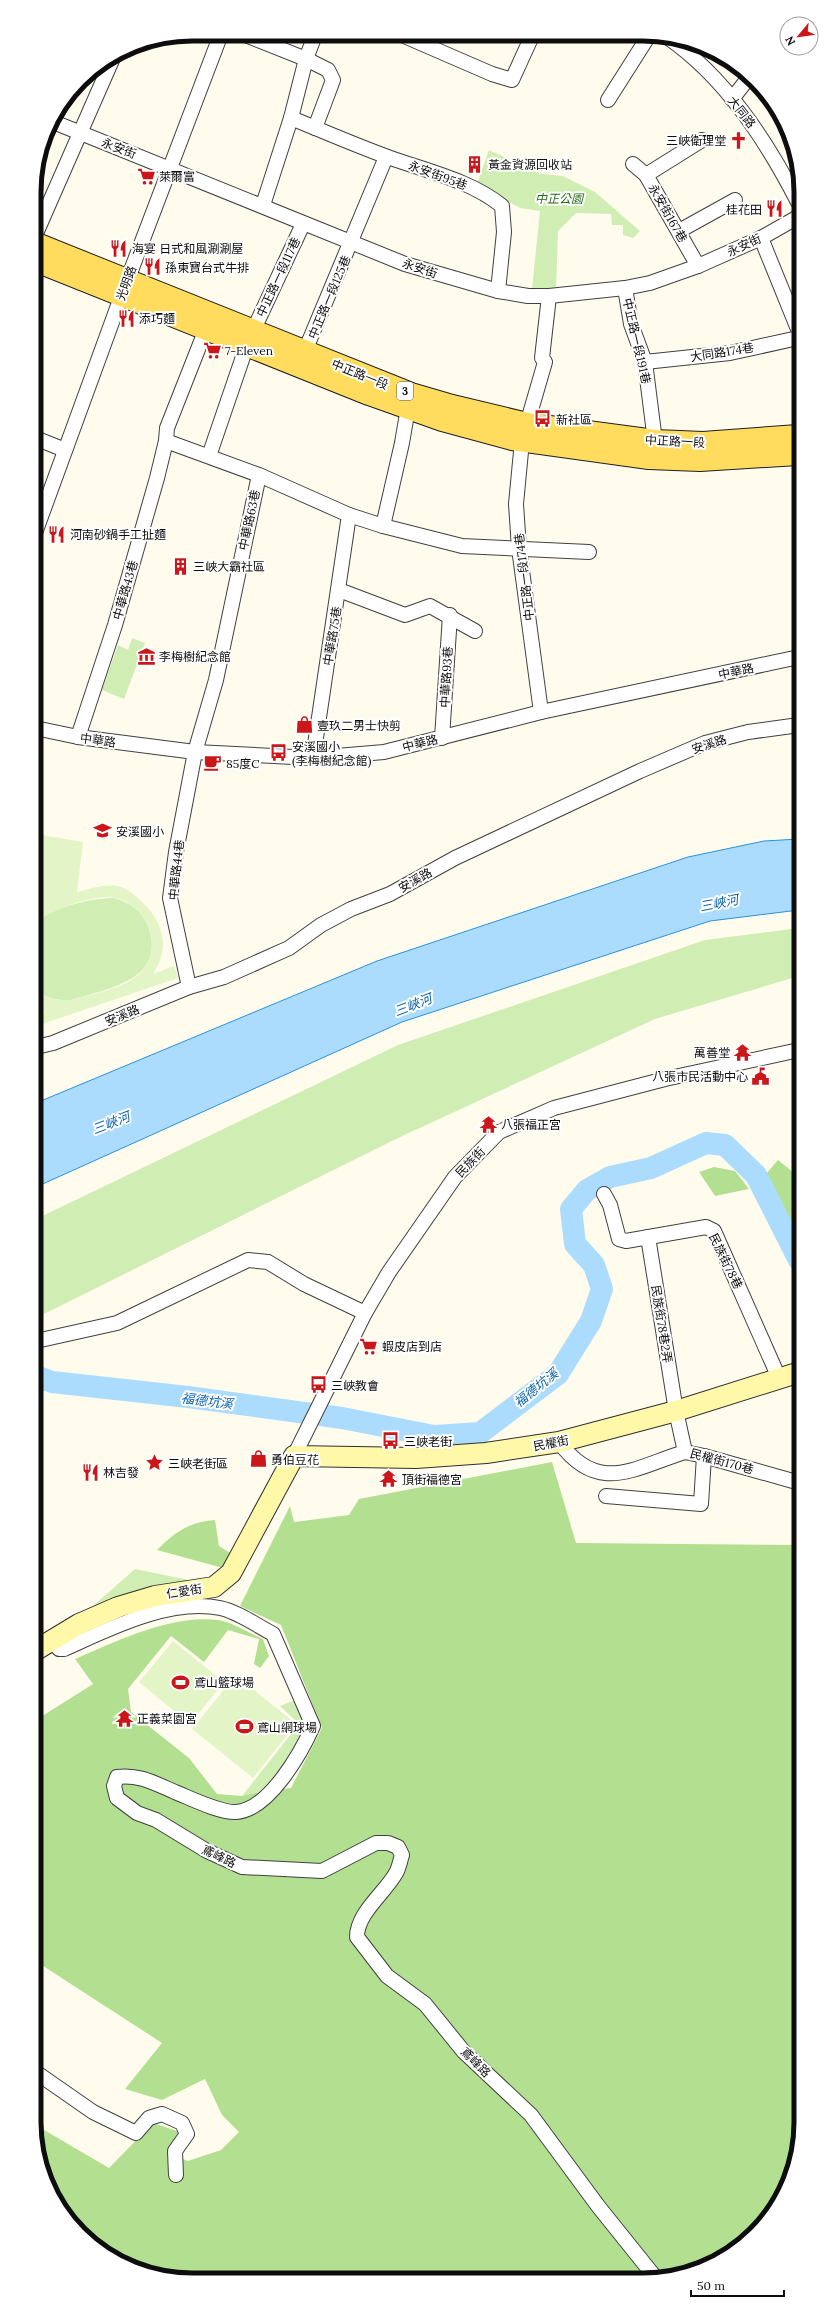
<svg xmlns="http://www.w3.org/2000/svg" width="835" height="2314" font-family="Lora,'Noto Sans TC',serif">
<rect width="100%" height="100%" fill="#fffcee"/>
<!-- green -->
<g fill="#d0eeb3">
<path d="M489 150 541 174 563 176 595 192 640 231 633 238 623 235V225H612L611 214 576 213 558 231 556 290 532 289 540 211 520 208 477 184Z"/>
<path d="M132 638 145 643 124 699 102 690 118 645 128 650Z"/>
<path d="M114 898C132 903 145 913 150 932 163 981 106 989 71 1000 58 1001 46 998 35 990V922C56 907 89 898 114 898Z"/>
<path d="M799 928V976L655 1019 396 1139 36 1318V1219L398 1045 705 940Z"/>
<path d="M135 1569 199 1582 91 1611 92 1607Z"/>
<path d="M295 1700 306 1726 290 1760 264 1791 242 1796 299 1724 280 1706Z"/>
</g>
<!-- forest -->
<g fill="#b2e090">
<path d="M778 1160 799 1177V1236L766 1174Z"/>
<path d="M714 1167 735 1171 749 1189 715 1196 699 1172Z"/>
<path d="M552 1462 576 1543 800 1545 801 2132 789 2182 762 2226 722 2259 674 2277H161L122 2264 80 2234 55 2201 37 2153V2130L39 2127 109 2168 153 2123 180 2132 167 2153 188 2161 221 2150 239 2132 222 2115 205 2079 162 2100 125 2089 162 2043 37 1962 36 1720 93 1684 75 1659C116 1641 172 1614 218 1620 230 1621 251 1634 263 1639L269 1656 260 1668 254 1664 259 1639 228 1630 204 1662 171 1636 128 1689 131 1712 189 1758 217 1794 242 1796 264 1791 291 1788 322 1728 281 1625 240 1606 290 1506 294 1522 349 1515 359 1499Z"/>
<path d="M215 1520 219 1546 230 1553 223 1568 157 1550C175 1532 189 1522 215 1520Z"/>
</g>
<!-- pitch -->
<g fill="#e3f4c6">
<path d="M35 834 83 842 77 892C90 889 103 884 116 886 125 887 131 892 138 898 162 919 172 946 153 974L174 966 178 978 36 1026V1016L45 1012 35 1008V990C46 998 58 1001 71 1000 91 994 117 990 134 978 166 955 152 907 116 898 96 893 51 910 35 922V907L45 902 35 900Z"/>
<path d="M173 1641 224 1682 190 1724 139 1682Z"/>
<path d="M236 1675 296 1724 253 1778 192 1729Z"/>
</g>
<!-- water -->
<path fill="#acdcfd" stroke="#2b90db" d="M799 839V910L710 921 402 1022 36 1187V1103L377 961 688 857 764 841Z"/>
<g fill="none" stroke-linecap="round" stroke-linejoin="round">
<!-- river -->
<path stroke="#acdcfd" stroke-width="22" d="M36 1376 52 1382 188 1397 342 1418 434 1436 480 1433 558 1374 591 1321 602 1289 594 1265 575 1244 571 1209 587 1190 610 1177 651 1168 706 1143 725 1145 756 1175 799 1260"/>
<defs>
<g id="street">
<path d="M243 34 306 59 328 70 333 80 315 128"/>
<path d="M402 35 492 74 512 80 532 36"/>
<path d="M667 37C725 77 766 140 798 202"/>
<path d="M732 99 750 76"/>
<path d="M608 100 648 37"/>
<path d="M291 118C323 131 355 145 388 157 426 171 470 180 502 206L504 232 498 291"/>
<path d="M51 121 405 264 498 291 528 296H549L625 288 650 283 698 266 761 238 798 217"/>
<path d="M633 164 646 175 698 266"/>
<path d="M646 175 702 140"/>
<path d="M263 205 291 118 306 59 315 35"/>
<path d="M679 231 735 200"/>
<path d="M34 238 113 58"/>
<path d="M761 238 798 329"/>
<path d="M625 288 631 324 645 362 655 441"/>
<path d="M253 331 303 224"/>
<path d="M305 351 386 157"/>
<path d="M645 362 730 353 798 338"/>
<path d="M527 424 545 362 542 358 549 296"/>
<path d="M35 438 65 450"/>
<path d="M166 441 259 475 349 515 383 526 462 546 589 552"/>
<path d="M522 441 516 504 519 548 541 712"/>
<path d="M209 456 247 345"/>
<path d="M383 526 402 443 408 408"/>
<path d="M35 533 127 281 221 34"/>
<path d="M339 590 405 615 430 606 475 631"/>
<path d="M35 728 78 737 195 752 313 758 384 752 541 712 799 657"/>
<path d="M78 737 115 625 157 478 166 441 167 428 206 329"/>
<path d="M442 738 450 615"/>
<path d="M313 758 349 515"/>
<path d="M189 987 170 898 176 852 195 752 216 680 259 475"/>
<path d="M36 1047 53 1043 189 987 224 977 289 948 321 925 351 909 390 894 455 858 640 771 705 743 748 732 799 725"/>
<path d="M604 1194 610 1205 619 1239 626 1241 706 1227 714 1231 779 1378"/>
<path d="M648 1237 676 1411 685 1452 704 1456 800 1483"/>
<path d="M36 1341 117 1323 248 1260 268 1262 304 1284 365 1313"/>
<path d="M559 1442C599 1496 635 1467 685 1452"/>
<path d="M294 1456 365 1313 389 1272 455 1177 499 1132 554 1108 665 1079 799 1050"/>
<path d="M606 1496 701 1504 704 1456"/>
<path d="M52 1640 59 1649H64C109 1629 169 1598 220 1608 236 1611 258 1626 273 1634L313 1726C301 1753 269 1810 236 1812 220 1813 190 1798 175 1792 154 1783 139 1774 117 1777L114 1786 117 1798 137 1813 156 1820 207 1851 242 1867 322 1871 376 1843H388L398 1847 402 1855C400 1861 399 1868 396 1873 384 1894 357 1913 357 1937L387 1976 425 2004 464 2052 531 2115 598 2206 655 2277"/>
<path d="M37 2073 93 2112 136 2133 149 2118 162 2114 182 2123 187 2134 175 2151 176 2175"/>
</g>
<path id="secondary" d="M36 1650 79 1624 118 1607 155 1596 214 1587 231 1573 294 1456 416 1458 486 1453 559 1442 676 1411 800 1372"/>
<g id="primary">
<path d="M34 243 411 394 452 406 527 424 655 441 703 443 798 436"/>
<path d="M34 260 369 394 442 420 512 439 649 458 700 460 798 454"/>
</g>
</defs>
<!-- street casing -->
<use href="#street" stroke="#404040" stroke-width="16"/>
<!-- secondary casing -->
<use href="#secondary" stroke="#2f2f2f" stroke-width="22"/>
<!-- primary casing -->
<use href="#primary" stroke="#1e1e1e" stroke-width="24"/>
<!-- street -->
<use href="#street" stroke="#fff" stroke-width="14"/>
<!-- secondary -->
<use href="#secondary" stroke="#fff8a9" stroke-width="20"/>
<!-- primary -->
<use href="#primary" stroke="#ffdc5e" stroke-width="22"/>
</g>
<!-- icons -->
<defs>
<symbol id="church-bare" viewBox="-9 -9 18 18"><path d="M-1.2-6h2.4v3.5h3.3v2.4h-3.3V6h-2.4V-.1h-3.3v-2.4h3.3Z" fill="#cc171a" stroke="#fff" stroke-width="2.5" paint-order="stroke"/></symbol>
<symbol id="building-bare" viewBox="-9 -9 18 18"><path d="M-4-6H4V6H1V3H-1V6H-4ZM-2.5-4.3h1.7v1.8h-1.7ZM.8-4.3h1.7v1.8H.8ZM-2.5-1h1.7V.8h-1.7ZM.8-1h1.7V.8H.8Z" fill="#cc171a" stroke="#fff" stroke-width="2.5" paint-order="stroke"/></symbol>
<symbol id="supermarket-bare" viewBox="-9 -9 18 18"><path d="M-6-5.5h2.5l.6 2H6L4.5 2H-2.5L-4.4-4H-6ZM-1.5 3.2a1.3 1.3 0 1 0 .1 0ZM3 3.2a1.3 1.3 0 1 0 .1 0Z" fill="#cc171a" stroke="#fff" stroke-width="2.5" paint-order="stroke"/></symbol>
<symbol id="restaurant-bare" viewBox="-9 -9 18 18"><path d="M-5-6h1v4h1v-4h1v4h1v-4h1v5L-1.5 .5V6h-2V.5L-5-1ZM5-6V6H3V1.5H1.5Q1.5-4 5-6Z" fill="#cc171a" stroke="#fff" stroke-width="2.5" paint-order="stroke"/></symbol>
<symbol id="bus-bare" viewBox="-9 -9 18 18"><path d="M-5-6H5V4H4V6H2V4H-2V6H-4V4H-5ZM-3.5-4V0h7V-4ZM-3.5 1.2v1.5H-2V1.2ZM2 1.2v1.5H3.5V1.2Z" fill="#cc171a" stroke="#fff" stroke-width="2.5" paint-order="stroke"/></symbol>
<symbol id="museum-bare" viewBox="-9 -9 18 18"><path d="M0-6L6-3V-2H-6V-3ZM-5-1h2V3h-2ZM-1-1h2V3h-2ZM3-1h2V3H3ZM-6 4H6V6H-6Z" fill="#cc171a" stroke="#fff" stroke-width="2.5" paint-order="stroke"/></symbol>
<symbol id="shop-bare" viewBox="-9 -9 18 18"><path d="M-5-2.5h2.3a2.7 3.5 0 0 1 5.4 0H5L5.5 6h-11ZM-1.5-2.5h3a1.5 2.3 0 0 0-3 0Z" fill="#cc171a" stroke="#fff" stroke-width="2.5" paint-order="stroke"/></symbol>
<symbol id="cafe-bare" viewBox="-9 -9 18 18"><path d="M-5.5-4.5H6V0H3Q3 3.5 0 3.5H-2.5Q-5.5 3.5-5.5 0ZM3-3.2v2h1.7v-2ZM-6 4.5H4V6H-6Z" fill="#cc171a" stroke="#fff" stroke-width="2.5" paint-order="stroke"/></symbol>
<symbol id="school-bare" viewBox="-9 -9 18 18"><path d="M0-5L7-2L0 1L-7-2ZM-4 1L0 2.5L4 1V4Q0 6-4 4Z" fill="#cc171a" stroke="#fff" stroke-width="2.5" paint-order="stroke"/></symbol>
<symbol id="temple-bare" viewBox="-9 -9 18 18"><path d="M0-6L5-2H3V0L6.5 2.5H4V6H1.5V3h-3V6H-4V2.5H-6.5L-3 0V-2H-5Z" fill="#cc171a" stroke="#fff" stroke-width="2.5" paint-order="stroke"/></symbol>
<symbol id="civic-bare" viewBox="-9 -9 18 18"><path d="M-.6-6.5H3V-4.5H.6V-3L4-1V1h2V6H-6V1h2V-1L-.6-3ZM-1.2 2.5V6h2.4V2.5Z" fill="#cc171a" stroke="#fff" stroke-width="2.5" paint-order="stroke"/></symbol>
<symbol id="sight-bare" viewBox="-9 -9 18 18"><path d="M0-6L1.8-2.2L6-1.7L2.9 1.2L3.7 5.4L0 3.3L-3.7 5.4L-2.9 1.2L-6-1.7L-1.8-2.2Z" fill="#cc171a" stroke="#fff" stroke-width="2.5" paint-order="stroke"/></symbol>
<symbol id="stadium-bare" viewBox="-9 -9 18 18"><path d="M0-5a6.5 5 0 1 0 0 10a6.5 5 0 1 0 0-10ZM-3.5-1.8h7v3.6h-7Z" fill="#cc171a" stroke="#fff" stroke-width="2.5" paint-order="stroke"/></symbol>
</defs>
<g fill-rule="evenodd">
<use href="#church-bare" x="726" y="128" width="25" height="25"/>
<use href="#building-bare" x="462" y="152" width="25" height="25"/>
<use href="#supermarket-bare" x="134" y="164" width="25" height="25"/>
<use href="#restaurant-bare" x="762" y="196" width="25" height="25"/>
<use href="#restaurant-bare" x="106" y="236" width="25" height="25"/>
<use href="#restaurant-bare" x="140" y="254" width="25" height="25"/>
<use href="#restaurant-bare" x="114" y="306" width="25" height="25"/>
<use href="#supermarket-bare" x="200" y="338" width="25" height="25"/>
<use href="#bus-bare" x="530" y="406" width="25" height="25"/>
<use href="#restaurant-bare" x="44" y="522" width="25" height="25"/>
<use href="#building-bare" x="168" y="554" width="25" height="25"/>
<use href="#museum-bare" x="134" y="644" width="25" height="25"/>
<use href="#shop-bare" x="292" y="712" width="25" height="25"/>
<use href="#bus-bare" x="266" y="740" width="25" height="25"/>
<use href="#cafe-bare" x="200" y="750" width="25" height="25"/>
<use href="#school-bare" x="90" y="818" width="25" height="25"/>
<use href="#temple-bare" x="730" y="1040" width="25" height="25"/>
<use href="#civic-bare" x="748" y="1064" width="25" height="25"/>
<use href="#temple-bare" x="476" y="1112" width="25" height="25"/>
<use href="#supermarket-bare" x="356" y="1334" width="25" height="25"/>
<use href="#bus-bare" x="306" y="1372" width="25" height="25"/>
<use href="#bus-bare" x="378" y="1428" width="25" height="25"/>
<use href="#shop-bare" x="246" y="1446" width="25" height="25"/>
<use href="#sight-bare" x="142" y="1450" width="25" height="25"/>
<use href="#restaurant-bare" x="78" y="1460" width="25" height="25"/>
<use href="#temple-bare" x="376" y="1466" width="25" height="25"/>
<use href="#stadium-bare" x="168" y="1670" width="25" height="25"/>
<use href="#temple-bare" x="112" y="1706" width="25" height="25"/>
<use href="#stadium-bare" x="232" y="1714" width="25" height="25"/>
</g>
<g text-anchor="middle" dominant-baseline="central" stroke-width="4" stroke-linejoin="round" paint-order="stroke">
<!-- shield labels -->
<rect fill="#fff" stroke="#565656" stroke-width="1" x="397" y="382" width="16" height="18" rx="3"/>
<g font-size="11" font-weight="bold" fill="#0d0d0d">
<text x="405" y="391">3</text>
</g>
<!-- street labels -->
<g font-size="12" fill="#0d0d0d" stroke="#fff">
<text transform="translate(742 112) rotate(52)">大同路</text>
<text transform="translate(119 148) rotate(21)">永安街</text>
<text transform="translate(438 175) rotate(20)">永安街95巷</text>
<text transform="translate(668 213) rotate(60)">永安街167巷</text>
<text transform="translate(744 245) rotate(-25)">永安街</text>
<text transform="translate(420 268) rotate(19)">永安街</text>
<text transform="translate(278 277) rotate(-65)">中正路一段117巷</text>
<text transform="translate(126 283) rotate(-70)">光明路</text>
<text transform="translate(329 297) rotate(-67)">中正路一段125巷</text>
<text transform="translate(637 341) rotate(77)">中正路一段191巷</text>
<text transform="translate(722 352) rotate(-9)">大同路174巷</text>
<text transform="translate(360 374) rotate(22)">中正路一段</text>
<text transform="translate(675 441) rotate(3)">中正路一段</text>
<text transform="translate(249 520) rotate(-78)">中華路63巷</text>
<text transform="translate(524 577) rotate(-97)">中正路一段174巷</text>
<text transform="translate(125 590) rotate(-74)">中華路43巷</text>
<text transform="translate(332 636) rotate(-81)">中華路75巷</text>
<text transform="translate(736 671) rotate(-12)">中華路</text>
<text transform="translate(446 677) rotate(-87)">中華路93巷</text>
<text transform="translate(98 740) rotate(8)">中華路</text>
<text transform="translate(420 743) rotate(-14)">中華路</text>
<text transform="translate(709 744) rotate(-18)">安溪路</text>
<text transform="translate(176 870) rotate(-84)">中華路44巷</text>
<text transform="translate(415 880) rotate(-29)">安溪路</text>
<text transform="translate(122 1015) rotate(-22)">安溪路</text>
<text transform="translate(470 1162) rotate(-46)">民族街</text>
<text transform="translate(726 1261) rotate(64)">民族街78巷</text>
<text transform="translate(662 1324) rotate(81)">民族街78巷2弄</text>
<text transform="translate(551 1443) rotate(-11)">民權街</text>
<text transform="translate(722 1461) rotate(15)">民權街170巷</text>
<text transform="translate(184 1591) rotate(-9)">仁愛街</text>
<text transform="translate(219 1856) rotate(26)">鳶峰路</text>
<text transform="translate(476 2062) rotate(45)">鳶峰路</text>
</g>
<!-- poi labels -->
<g font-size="12" fill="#0d0d0d" stroke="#fff" text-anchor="start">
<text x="726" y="140" text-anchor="end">三峽衛理堂</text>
<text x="488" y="164">黃金資源回收站</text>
<text x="159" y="176">萊爾富</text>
<text x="762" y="209" text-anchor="end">桂花田</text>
<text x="132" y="248">海宴 日式和風涮涮屋</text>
<text x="165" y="267">孫東寶台式牛排</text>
<text x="139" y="318">添巧麵</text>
<text x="225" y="350">7-Eleven</text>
<text x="556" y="419">新社區</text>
<text x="70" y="534">河南砂鍋手工扯麵</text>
<text x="193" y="566">三峽大霸社區</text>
<text x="159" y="656">李梅樹紀念館</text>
<text x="317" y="725">壹玖二男士快剪</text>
<text x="292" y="746">安溪國小<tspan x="292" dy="14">(李梅樹紀念館)</tspan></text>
<text x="226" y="763">85度C</text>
<text x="116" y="831">安溪國小</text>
<text x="730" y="1052" text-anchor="end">萬善堂</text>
<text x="748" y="1076" text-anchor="end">八張市民活動中心</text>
<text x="501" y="1124">八張福正宮</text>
<text x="382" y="1346">蝦皮店到店</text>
<text x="331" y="1385">三峽教會</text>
<text x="404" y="1441">三峽老街</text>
<text x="271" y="1459">勇伯豆花</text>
<text x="168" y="1463">三峽老街區</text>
<text x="103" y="1472">林吉發</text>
<text x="402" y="1479">頂街福德宮</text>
<text x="194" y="1682">鳶山籃球場</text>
<text x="137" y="1718">正義菜園宮</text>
<text x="257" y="1727">鳶山網球場</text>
</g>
<!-- park labels -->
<g font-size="12" font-style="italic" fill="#266c17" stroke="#fff">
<text x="559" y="198">中正公園</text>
</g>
<!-- water labels -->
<g font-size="13" font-style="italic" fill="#0960ac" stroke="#fff">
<text transform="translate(719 903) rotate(-11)">三峽河</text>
<text transform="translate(413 1005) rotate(-21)">三峽河</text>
<text transform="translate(111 1123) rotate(-21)">三峽河</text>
<text transform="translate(536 1388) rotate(-39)">福德坑溪</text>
<text transform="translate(207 1401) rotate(7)">福德坑溪</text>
</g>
</g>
<!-- crop -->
<path d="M0 0H835V2314H0ZM192 41H643A151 151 0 0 1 794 192V2122A151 151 0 0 1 643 2273H192A151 151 0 0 1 41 2122V192A151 151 0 0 1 192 41Z" fill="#fff" fill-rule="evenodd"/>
<path fill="none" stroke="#0d0d0d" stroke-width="5" d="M192 41H643A151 151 0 0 1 794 192V2122A151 151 0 0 1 643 2273H192A151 151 0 0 1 41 2122V192A151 151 0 0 1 192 41Z"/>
<!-- north arrow -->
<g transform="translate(799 36) rotate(241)"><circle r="19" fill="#ffffff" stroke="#9e9e9e"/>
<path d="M0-3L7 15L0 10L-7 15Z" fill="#cc171a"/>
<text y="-6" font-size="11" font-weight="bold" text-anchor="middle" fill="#0d0d0d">N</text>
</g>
<!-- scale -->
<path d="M691 2290v6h93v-6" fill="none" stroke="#0d0d0d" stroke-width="2"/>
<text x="697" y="2290" font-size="12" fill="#0d0d0d" stroke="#ffffff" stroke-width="3" paint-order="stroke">50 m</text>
</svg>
